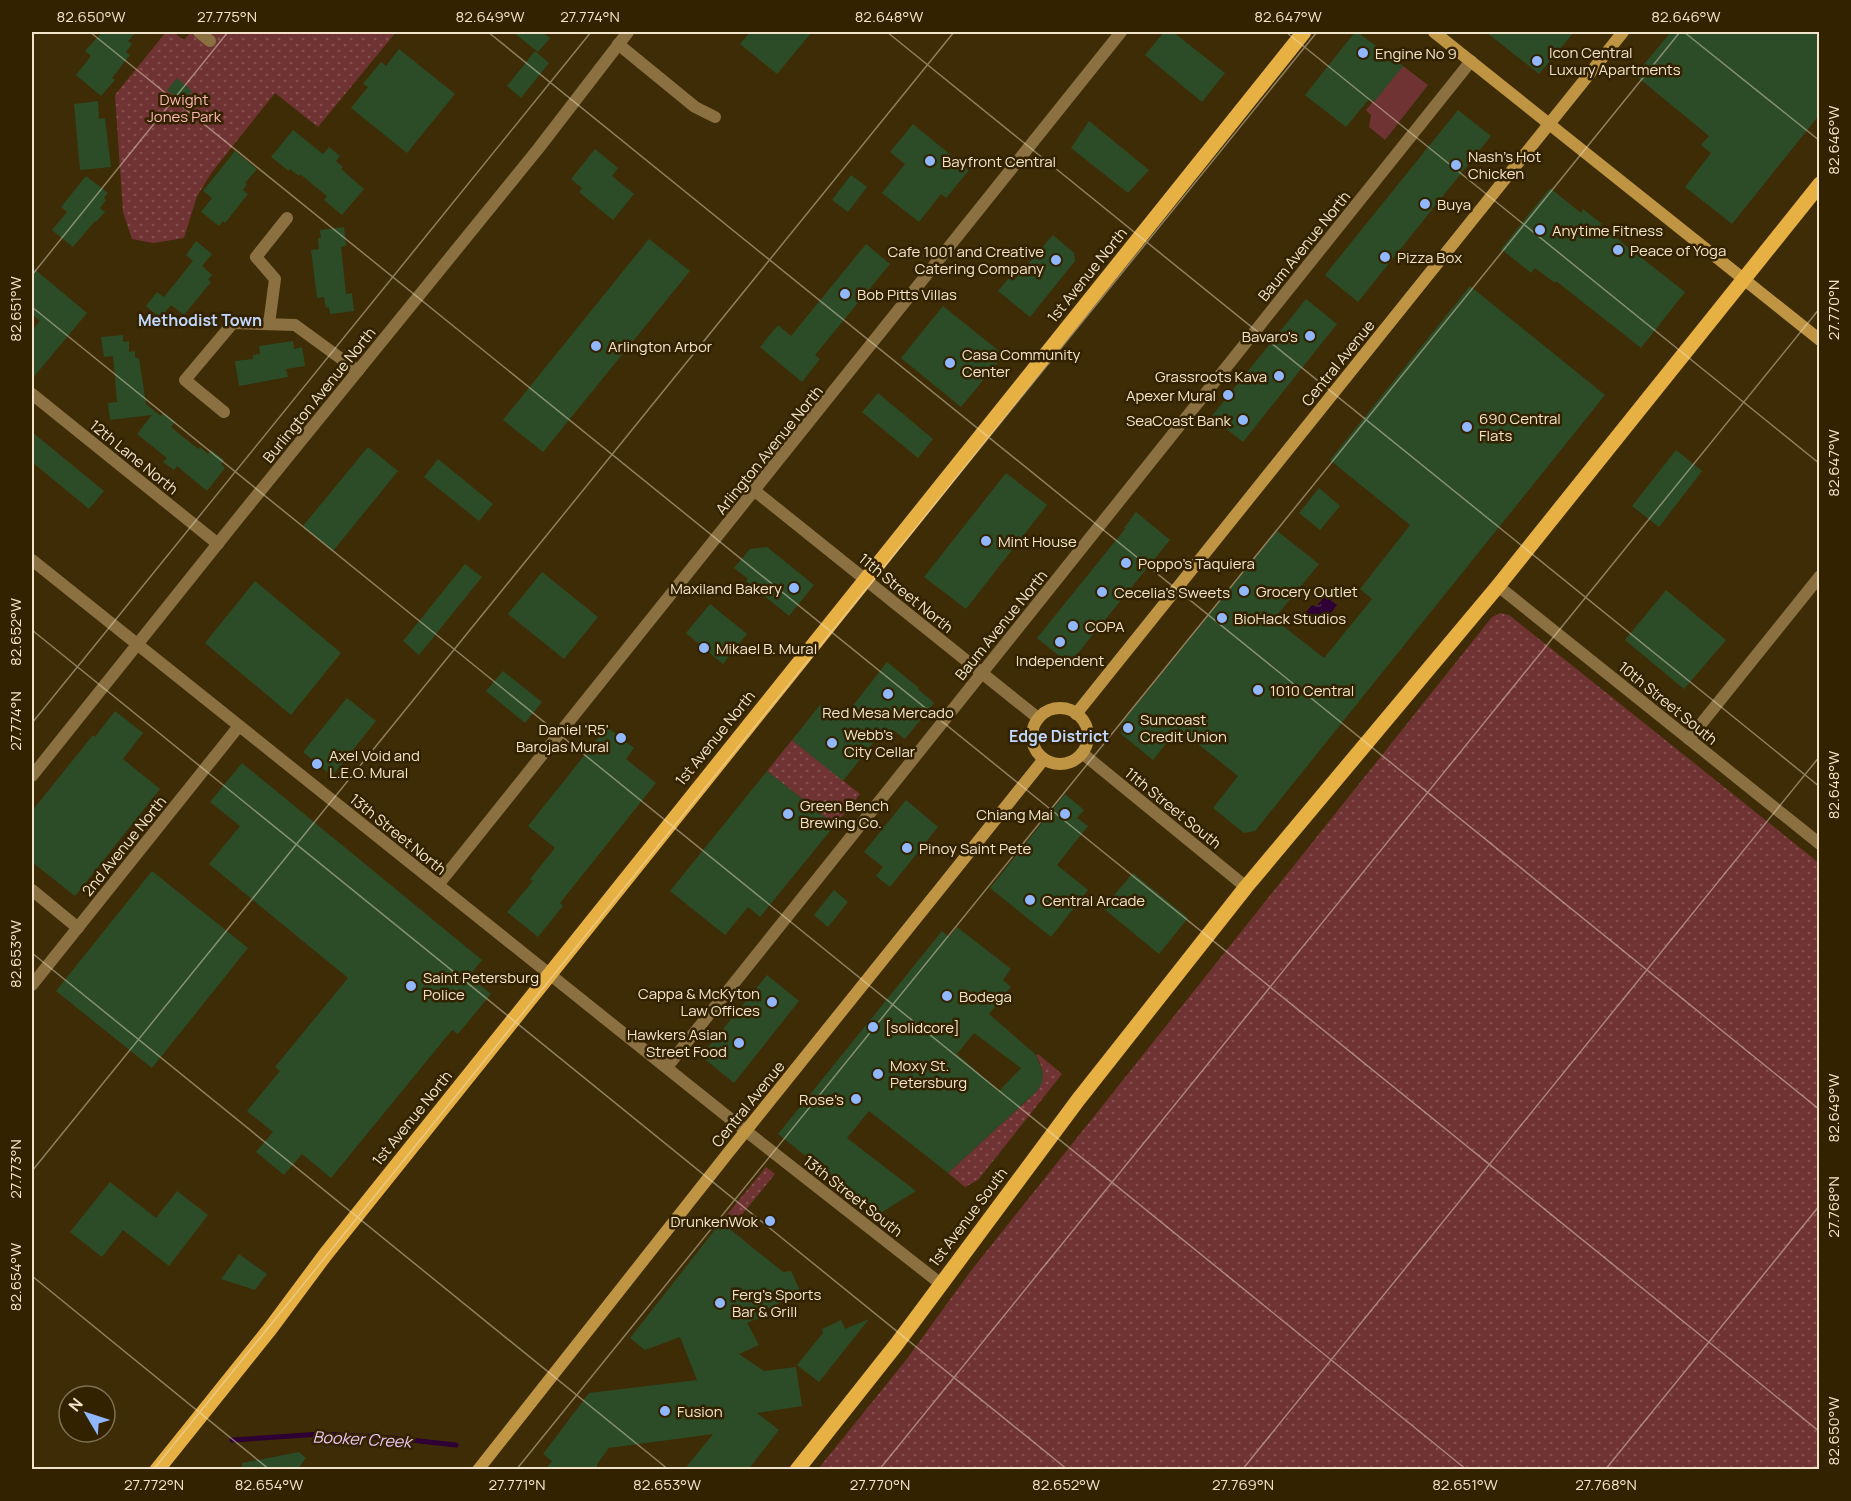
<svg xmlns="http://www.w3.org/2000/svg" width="1851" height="1501" font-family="Manrope,sans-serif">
<defs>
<pattern id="park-dots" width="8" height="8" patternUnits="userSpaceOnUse" patternTransform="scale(1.5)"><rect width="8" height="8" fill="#703333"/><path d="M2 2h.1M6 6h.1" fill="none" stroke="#85504f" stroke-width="1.8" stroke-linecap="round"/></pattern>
<pattern id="water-ripples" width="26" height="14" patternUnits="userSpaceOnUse" patternTransform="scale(1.5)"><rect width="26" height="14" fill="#2e0035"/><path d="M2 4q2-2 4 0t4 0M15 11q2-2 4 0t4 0" fill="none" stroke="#4d2551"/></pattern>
</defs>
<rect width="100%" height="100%" fill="#3e2c06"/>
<!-- grass -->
<path fill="#703333" d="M1403 66 1428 85 1385 140 1369 127 1371 115 1366 110Z"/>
<!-- park -->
<g fill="url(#park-dots)">
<path d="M166 32H173L184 40 191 32H396L318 127 275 93 212 172 197 196 184 238 153 243 132 239 123 212 115 95Z"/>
<path d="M1500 613 1509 615 1819 863V1469H818L906 1360 970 1272 1492 617Z"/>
<path d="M792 740 860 794 835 825 767 771Z"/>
<path d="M1038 1054 1062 1074 978 1180 965 1187 948 1173 1036 1092C1045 1077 1044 1070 1036 1055Z"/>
<path d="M766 1167 775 1174 730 1229 721 1222Z"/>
</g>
<!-- water -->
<path fill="url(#water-ripples)" d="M1325 596 1337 605 1328 617 1324 615 1314 627 1302 617 1312 605 1316 607Z"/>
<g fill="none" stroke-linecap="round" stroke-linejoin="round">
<!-- stream -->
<path stroke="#2e0035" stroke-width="5" d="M232 1440 321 1434 392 1438 456 1445"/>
</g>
<!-- building -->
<g fill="#2b4c27" fill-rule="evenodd">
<path d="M102 32H136L128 41 132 44 126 52 130 55 112 78 115 80 101 96 76 75 91 56 85 51Z"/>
<path d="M513 32H542L550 38 538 52Z"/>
<path d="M750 32H812L777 74 740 44Z"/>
<path d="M1164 32H1173L1225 73 1202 102 1145 55Z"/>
<path d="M1355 32H1357L1403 66 1374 102 1369 99 1346 127 1305 95Z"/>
<path d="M1486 32H1574L1539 74Z"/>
<path d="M1671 32H1820V114L1732 224 1685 187 1711 153 1701 145 1709 136 1635 75Z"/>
<path d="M399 49 455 94 407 153 351 108 368 87 363 84 381 62 386 66Z"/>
<path d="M535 51 549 63 521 98 507 86Z"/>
<path d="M177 78 192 91 183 102 167 90Z"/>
<path d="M98 101 99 119 105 118 111 167 80 170 74 104Z"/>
<path d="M1458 110 1491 136 1358 302 1325 275Z"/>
<path d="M1089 121 1149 170 1128 193 1071 148Z"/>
<path d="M913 124 969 170 946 198 941 194 919 222 882 193 905 164 890 152Z"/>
<path d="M293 130 323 154 329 147 340 156 336 161 343 167 341 169 364 189 342 215 324 200 327 196 300 174 299 176 290 169 289 171 271 157Z"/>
<path d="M595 149 618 168 612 176 634 194 613 220 579 192 582 188 571 179Z"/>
<path d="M235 151 257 169 245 183 247 184 243 190 248 194 225 223 223 221 219 226 201 212 212 198 203 191Z"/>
<path d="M851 175 867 187 848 212 832 200Z"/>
<path d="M86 176 108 193 104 198 106 200 100 208 105 212 96 222 95 221 73 247 52 230 67 212 61 207Z"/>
<path d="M1550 188 1581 213 1583 209 1602 224 1600 225 1685 292 1641 348 1556 281 1555 283 1535 268 1531 273 1501 249Z"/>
<path d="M344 227 346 246 341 247 346 294 352 293 354 311 330 314 329 307 326 308 324 297 317 298 311 250 319 249 318 238H321L320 230Z"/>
<path d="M1053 235 1074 253 1075 261 1030 317 998 291 1009 278 1013 281Z"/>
<path d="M649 239 690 271 543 452 503 420Z"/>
<path d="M196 241 212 254 202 266 212 275 208 280 211 282 184 315 171 305 160 318 146 306 157 292 164 297 193 261 186 255Z"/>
<path d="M866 244 890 264 815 355 820 359 802 382 760 347 778 325 791 336Z"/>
<path d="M32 267 87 313 32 379V331L40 321 32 314Z"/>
<path d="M1470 286 1605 395 1255 831 1244 833 1213 808 1238 776 1178 728 1153 760 1121 734V724L1277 531 1319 564 1274 619 1324 658 1372 599 1360 589 1410 525 1330 460Z"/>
<path d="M1306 299 1337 324 1243 442 1211 417Z"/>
<path d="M943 306 1004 355 961 407 901 358Z"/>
<path d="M123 335V342L129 341V352L135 351V358H139L146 404 161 416 163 413 175 422 171 427 198 449 200 447 208 454 211 450 224 460 221 464 225 468 207 491 177 466 174 470 163 462 167 458 137 434 152 415 110 420 108 403 117 402 113 356 104 357 101 337Z"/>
<path d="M293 341 294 349 302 347 305 366 286 369 288 377 239 386 235 361 253 359V355L260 354 259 346Z"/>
<path d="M878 393 933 439 918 458 862 412Z"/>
<path d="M32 432 104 491 89 509 32 462Z"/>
<path d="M368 447 398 471 333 551 303 526Z"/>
<path d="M1676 450 1702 471 1659 527 1632 506Z"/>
<path d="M438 459 493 504 479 521 424 477Z"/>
<path d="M1006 473 1047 505 966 609 924 577Z"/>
<path d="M1319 488 1340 506 1320 530 1299 513Z"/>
<path d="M1136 512 1170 540 1069 664 1037 638 1125 529 1124 528Z"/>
<path d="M767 547 814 585 789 616 746 581 748 579 734 568 750 549Z"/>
<path d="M465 564 482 577 419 655 403 641Z"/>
<path d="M542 572 598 617 564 659 508 614Z"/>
<path d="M255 581 341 653 291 715 205 643Z"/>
<path d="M1666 590 1726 640 1684 689 1625 640Z"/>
<path d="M710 604 747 634 723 664 686 633Z"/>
<path d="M887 662 919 688 918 689 934 703 905 739 893 730 890 734 884 729 843 781 792 740 820 705 841 721Z"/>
<path d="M503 671 542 702 525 723 486 691Z"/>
<path d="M347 698 376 721 332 776 303 752Z"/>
<path d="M115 711 143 733 123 759 160 789 75 896 32 862V811L93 735 95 737Z"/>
<path d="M607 727 634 748 626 759 656 783 560 903 563 906 538 937 507 912 533 881 530 879 555 848 528 826Z"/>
<path d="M242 763 482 960 469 976 491 994 458 1034 452 1030 331 1178 302 1154 284 1175 256 1152 273 1132 247 1111 280 1071 275 1067 348 978 209 864 240 826 210 802Z"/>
<path d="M767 771 835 825 760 917 748 907 725 935 670 891Z"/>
<path d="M1065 794 1084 810 1077 818 1088 826 1057 865 1088 890 1051 937 990 888Z"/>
<path d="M906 800 938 827 890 887 876 876 883 867 864 852Z"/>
<path d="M152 871 248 948 152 1068 56 991Z"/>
<path d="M1133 873 1188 918 1159 954 1103 908Z"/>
<path d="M834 890 848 902 828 927 814 915Z"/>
<path d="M957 927 1011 969 1003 980 1011 987 989 1014 1036 1055 1043 1073 1042 1083 1037 1091 948 1173 869 1111 847 1138 916 1191 879 1214 778 1134 942 931 949 937ZM974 1033 1021 1068 999 1091 957 1054Z"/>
<path d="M767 975 799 1001 734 1083 701 1056Z"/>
<path d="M110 1182 156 1218 177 1191 208 1215 169 1266 123 1230 102 1257 70 1232Z"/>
<path d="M721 1222 783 1272 791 1271 801 1293 761 1312 763 1316 747 1323 759 1345 739 1354 764 1371 796 1367 802 1406 757 1413 779 1430 748 1470H684L713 1434 609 1448 597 1464V1470H545L552 1461 543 1454 589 1393 697 1380 680 1337 645 1350 630 1338Z"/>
<path d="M239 1254 267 1274 255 1290 221 1279Z"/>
<path d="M869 1319 819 1382 797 1365 823 1333 822 1329 841 1320 845 1329Z"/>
<path d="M299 1452 306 1458 297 1470H242V1463Z"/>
</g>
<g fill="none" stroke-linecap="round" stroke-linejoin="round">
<!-- street -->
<g stroke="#8b7141" stroke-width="12">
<path d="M199 32 210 41"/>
<path d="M618 44 695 107 715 117"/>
<path d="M269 324 275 279 256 257 287 218"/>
<path d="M32 394 218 544"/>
<path d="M224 412 185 380 233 323 295 325 358 371"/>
<path d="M755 491 1038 718"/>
<path d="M32 560 723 1113 941 1284"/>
<path d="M1498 586 1820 844"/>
<path d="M1689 739 1820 576"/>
<path d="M1082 753 1246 887"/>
<path d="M32 776 236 521 538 149 628 32"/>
<path d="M438 885 1121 32"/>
<path d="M32 890 78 928"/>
<path d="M32 985 239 726"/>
<path d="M667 1067 1471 61"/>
</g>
<!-- secondary -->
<g stroke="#bf9544" stroke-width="12">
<path d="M1434 32 1820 340"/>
<circle cx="1060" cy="736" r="28"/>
<path d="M1076 714 1623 32"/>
<path d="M478 1470 728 1153 1044 759"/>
</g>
<!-- primary -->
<g stroke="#e7b043" stroke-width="15">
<path d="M157 1470 270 1329 325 1255 1304 32"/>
<path d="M797 1470 896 1345 1078 1100 1246 887 1498 586 1820 184"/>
</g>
</g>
<!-- ticks -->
<path fill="none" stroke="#f2e4cb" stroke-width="1.5" stroke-opacity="0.45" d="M90 32 1820 1432M488 32 1820 1110M887 32 1820 787M1286 32 1820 464M1684 32 1820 141M32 275 228 32M32 307 1467 1470M32 630 1068 1470M32 723 591 32M32 953 669 1470M32 1171 954 32M32 1276 270 1470M153 1470 1317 32M516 1470 1680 32M879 1470 1820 308M1242 1470 1820 756M1605 1470 1820 1205"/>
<!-- markers -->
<g fill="#91b8fd" stroke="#320" stroke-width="2">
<circle cx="1363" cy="53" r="6"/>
<circle cx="1537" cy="61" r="6"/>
<circle cx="930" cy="161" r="6"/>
<circle cx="1456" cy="165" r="6"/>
<circle cx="1425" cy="204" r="6"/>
<circle cx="1540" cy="230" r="6"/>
<circle cx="1618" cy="250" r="6"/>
<circle cx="1385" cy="257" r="6"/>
<circle cx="1056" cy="260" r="6"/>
<circle cx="845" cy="294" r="6"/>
<circle cx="1310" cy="336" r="6"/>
<circle cx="596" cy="346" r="6"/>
<circle cx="950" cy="363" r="6"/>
<circle cx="1279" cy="376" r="6"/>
<circle cx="1228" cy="395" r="6"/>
<circle cx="1243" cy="420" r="6"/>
<circle cx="1467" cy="427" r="6"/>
<circle cx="986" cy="541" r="6"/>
<circle cx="1126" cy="563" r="6"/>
<circle cx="794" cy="588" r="6"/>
<circle cx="1244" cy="591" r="6"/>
<circle cx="1102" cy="592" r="6"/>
<circle cx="1222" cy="618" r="6"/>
<circle cx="1073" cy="626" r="6"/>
<circle cx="1060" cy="642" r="6"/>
<circle cx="704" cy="648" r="6"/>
<circle cx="1258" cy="690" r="6"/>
<circle cx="888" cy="694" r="6"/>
<circle cx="1128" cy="728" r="6"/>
<circle cx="621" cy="738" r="6"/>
<circle cx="832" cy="743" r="6"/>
<circle cx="317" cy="764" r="6"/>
<circle cx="788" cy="814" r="6"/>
<circle cx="1065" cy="814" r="6"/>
<circle cx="907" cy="848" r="6"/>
<circle cx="1030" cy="900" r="6"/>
<circle cx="411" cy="986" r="6"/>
<circle cx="947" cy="996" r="6"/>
<circle cx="772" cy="1002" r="6"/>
<circle cx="873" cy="1027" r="6"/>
<circle cx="739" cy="1043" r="6"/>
<circle cx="878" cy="1074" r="6"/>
<circle cx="856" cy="1099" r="6"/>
<circle cx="770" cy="1221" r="6"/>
<circle cx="720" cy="1303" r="6"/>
<circle cx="665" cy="1411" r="6"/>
</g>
<g text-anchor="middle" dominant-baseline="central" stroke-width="5" stroke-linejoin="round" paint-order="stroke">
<!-- poi labels -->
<g font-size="15" fill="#f2e4cb" stroke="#320" text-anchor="start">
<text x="1549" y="52">Icon Central<tspan x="1549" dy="17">Luxury Apartments</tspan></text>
<text x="1375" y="53">Engine No 9</text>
<text x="1468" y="156">Nash's Hot<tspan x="1468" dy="17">Chicken</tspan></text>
<text x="942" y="161">Bayfront Central</text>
<text x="1437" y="204">Buya</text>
<text x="1552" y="230">Anytime Fitness</text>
<text x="1630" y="250">Peace of Yoga</text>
<text x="1044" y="251" text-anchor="end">Cafe 1001 and Creative<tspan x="1044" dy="17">Catering Company</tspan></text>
<text x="1397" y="257">Pizza Box</text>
<text x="857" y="294">Bob Pitts Villas</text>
<text x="1298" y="336" text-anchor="end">Bavaro's</text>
<text x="608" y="346">Arlington Arbor</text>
<text x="962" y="354">Casa Community<tspan x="962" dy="17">Center</tspan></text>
<text x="1267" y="376" text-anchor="end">Grassroots Kava</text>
<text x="1216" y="395" text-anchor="end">Apexer Mural</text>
<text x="1479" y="418">690 Central<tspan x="1479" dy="17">Flats</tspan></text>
<text x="1231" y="420" text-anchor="end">SeaCoast Bank</text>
<text x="998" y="541">Mint House</text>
<text x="1138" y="563">Poppo's Taquiera</text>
<text x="782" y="588" text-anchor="end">Maxiland Bakery</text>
<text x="1256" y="591">Grocery Outlet</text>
<text x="1114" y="592">Cecelia's Sweets</text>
<text x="1234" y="618">BioHack Studios</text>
<text x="1085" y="626">COPA</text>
<text x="716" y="648">Mikael B. Mural</text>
<text x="1060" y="660" text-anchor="middle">Independent</text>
<text x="1270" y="690">1010 Central</text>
<text x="888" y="712" text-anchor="middle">Red Mesa Mercado</text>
<text x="1140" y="719">Suncoast<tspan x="1140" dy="17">Credit Union</tspan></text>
<text x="609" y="729" text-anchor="end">Daniel 'R5'<tspan x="609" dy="17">Barojas Mural</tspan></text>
<text x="844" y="734">Webb's<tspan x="844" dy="17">City Cellar</tspan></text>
<text x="329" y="755">Axel Void and<tspan x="329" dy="17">L.E.O. Mural</tspan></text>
<text x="800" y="805">Green Bench<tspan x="800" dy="17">Brewing Co.</tspan></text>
<text x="1053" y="814" text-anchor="end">Chiang Mai</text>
<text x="919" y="848">Pinoy Saint Pete</text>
<text x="1042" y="900">Central Arcade</text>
<text x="423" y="977">Saint Petersburg<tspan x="423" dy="17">Police</tspan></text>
<text x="760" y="993" text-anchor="end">Cappa &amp; McKyton<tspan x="760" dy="17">Law Offices</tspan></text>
<text x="959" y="996">Bodega</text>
<text x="885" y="1027">[solidcore]</text>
<text x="727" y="1034" text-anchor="end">Hawkers Asian<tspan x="727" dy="17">Street Food</tspan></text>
<text x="890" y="1065">Moxy St.<tspan x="890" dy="17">Petersburg</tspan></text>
<text x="844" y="1099" text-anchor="end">Rose’s</text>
<text x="758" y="1221" text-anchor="end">DrunkenWok</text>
<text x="732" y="1294">Ferg's Sports<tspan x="732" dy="17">Bar &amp; Grill</tspan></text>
<text x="677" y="1411">Fusion</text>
</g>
<!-- park labels -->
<g font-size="15" fill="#fbb7b4" stroke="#320">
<text x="184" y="99">Dwight<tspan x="184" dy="17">Jones Park</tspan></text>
</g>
<!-- street labels -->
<g font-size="15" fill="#f2e4cb" stroke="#320">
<text transform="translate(1304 246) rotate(-51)">Baum Avenue North</text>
<text transform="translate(1087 275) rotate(-51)">1st Avenue North</text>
<text transform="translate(1338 363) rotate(-51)">Central Avenue</text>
<text transform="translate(319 395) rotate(-51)">Burlington Avenue North</text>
<text transform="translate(769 450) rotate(-51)">Arlington Avenue North</text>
<text transform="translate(134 457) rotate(39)">12th Lane North</text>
<text transform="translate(906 593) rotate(39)">11th Street North</text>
<text transform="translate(1001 625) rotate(-51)">Baum Avenue North</text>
<text transform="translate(1668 703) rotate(39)">10th Street South</text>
<text transform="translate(715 738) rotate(-51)">1st Avenue North</text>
<text transform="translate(1173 808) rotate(39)">11th Street South</text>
<text transform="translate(398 834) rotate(39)">13th Street North</text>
<text transform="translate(124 846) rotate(-51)">2nd Avenue North</text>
<text transform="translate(748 1104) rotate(-51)">Central Avenue</text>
<text transform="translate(412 1118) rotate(-51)">1st Avenue North</text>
<text transform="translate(853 1196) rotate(38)">13th Street South</text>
<text transform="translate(968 1217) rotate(-53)">1st Avenue South</text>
</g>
<!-- neighbourhood labels -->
<g font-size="16" font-weight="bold" fill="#c0d7fe" stroke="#320">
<text x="200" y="320">Methodist Town</text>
<text x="1059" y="736">Edge District</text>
</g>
<!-- water labels -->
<g font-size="16" font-style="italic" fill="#f0c6f7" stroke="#320">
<text transform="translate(362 1439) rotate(3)">Booker Creek</text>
</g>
</g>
<!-- border -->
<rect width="1851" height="1501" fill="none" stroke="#332200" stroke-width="66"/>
<!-- north arrow -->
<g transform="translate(87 1414) rotate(309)"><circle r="28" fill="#332200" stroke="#7f7051" stroke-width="1.5"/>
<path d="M0-4.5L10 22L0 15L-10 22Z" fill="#91b8fd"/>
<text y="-9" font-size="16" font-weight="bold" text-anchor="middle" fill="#f2e4cb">N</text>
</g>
<rect x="33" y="33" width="1785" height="1435" fill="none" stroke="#f2e4cb" stroke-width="2"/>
<g font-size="15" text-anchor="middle" fill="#f2e4cb">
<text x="91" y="22">82.650°W</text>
<text x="227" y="22">27.775°N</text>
<text x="490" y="22">82.649°W</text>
<text x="590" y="22">27.774°N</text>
<text x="889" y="22">82.648°W</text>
<text x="1288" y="22">82.647°W</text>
<text x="1686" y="22">82.646°W</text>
<text transform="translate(1834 140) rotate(-90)" y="5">82.646°W</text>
<text transform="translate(16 309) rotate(-90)" y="5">82.651°W</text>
<text transform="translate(1834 310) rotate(-90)" y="5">27.770°N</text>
<text transform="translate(1834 463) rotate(-90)" y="5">82.647°W</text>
<text transform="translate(16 632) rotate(-90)" y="5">82.652°W</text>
<text transform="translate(16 721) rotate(-90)" y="5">27.774°N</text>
<text transform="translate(1834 785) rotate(-90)" y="5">82.648°W</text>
<text transform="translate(16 954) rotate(-90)" y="5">82.653°W</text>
<text transform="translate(1834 1108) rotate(-90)" y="5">82.649°W</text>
<text transform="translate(16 1169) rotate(-90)" y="5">27.773°N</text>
<text transform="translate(1834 1207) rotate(-90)" y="5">27.768°N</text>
<text transform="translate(16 1277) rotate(-90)" y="5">82.654°W</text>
<text transform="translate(1834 1431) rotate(-90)" y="5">82.650°W</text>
<text x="154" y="1490">27.772°N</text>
<text x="269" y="1490">82.654°W</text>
<text x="517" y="1490">27.771°N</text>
<text x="667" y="1490">82.653°W</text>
<text x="880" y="1490">27.770°N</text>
<text x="1066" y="1490">82.652°W</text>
<text x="1243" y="1490">27.769°N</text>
<text x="1465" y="1490">82.651°W</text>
<text x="1606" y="1490">27.768°N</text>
</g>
</svg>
